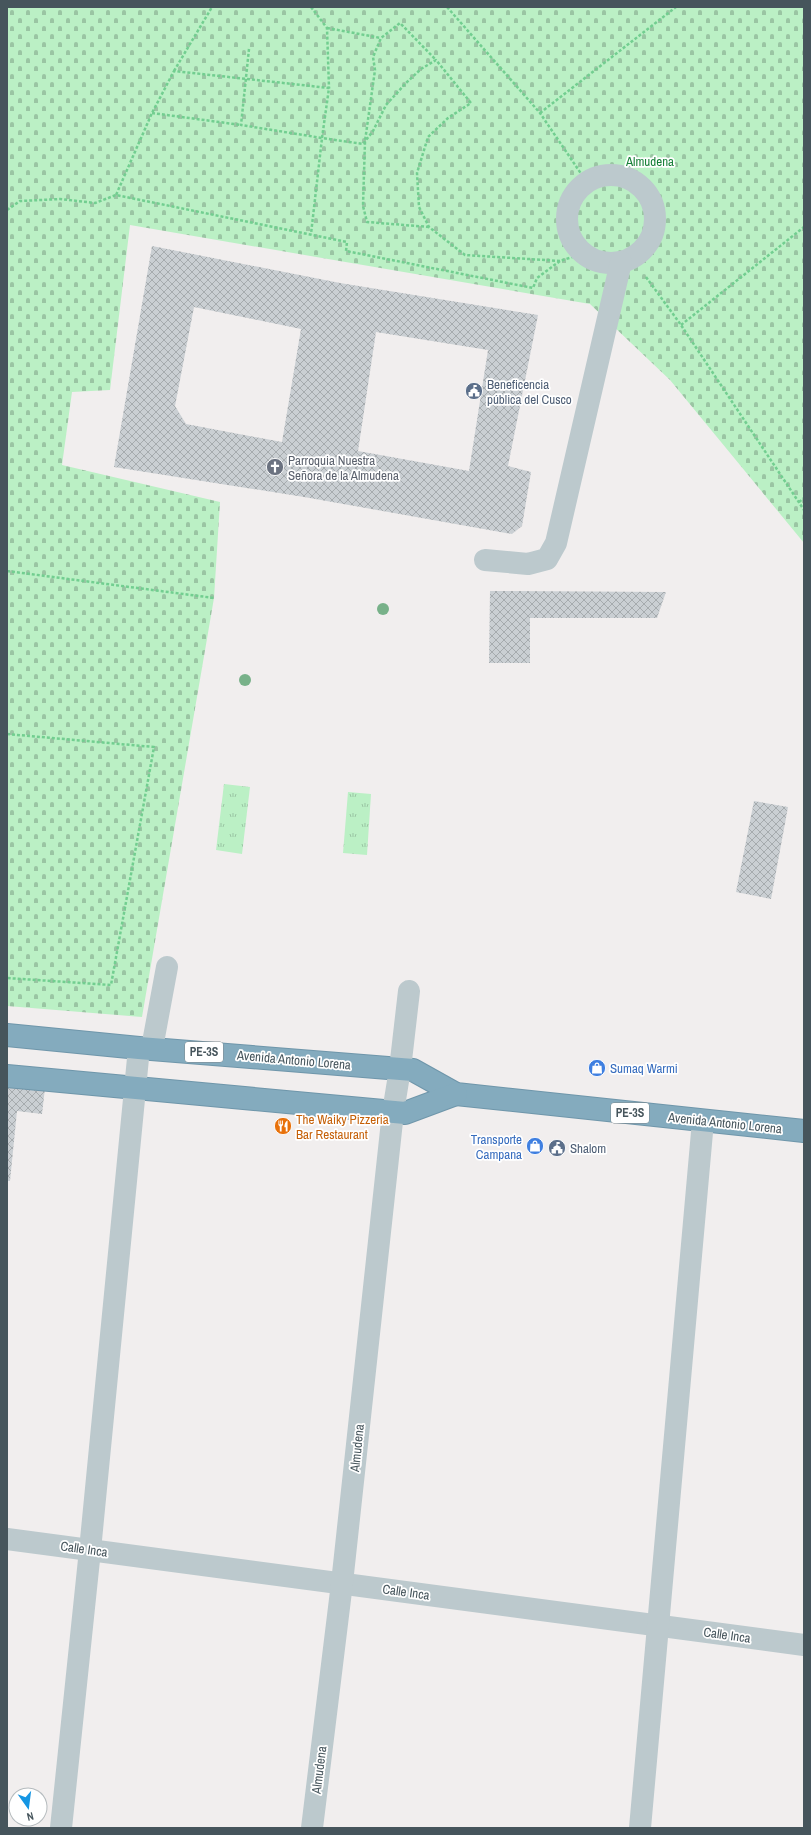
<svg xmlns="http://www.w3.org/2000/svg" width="811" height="1835" font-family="'Archivo Narrow',sans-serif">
<defs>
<pattern id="grass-tufts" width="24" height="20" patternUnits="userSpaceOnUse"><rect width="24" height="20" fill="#bbf0c5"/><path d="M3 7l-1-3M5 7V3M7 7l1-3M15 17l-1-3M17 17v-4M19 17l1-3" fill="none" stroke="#9ac5a3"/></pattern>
<pattern id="cemetery-stones" width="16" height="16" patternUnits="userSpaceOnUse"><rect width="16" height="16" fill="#bbf0c5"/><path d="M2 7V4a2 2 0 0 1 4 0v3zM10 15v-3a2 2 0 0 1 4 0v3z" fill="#9ac5a3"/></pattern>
<pattern id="building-cross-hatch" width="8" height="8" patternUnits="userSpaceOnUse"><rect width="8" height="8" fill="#cacfd3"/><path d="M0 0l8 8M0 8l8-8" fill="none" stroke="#a6abae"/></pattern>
</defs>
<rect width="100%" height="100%" fill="#f1eeee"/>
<!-- grass -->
<g fill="url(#grass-tufts)">
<path d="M224 784 250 787 242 854 216 850Z"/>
<path d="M348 792 371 794 367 855 343 853Z"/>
</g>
<!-- cemetery -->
<path fill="url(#cemetery-stones)" d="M7 7H804V543L670 380 590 304 130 225 110 390 72 392 62 465 220 502 214 598 142 1017 7 1006Z"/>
<!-- building -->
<g fill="url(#building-cross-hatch)" fill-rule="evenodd">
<path d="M152 246 340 283 538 315 508 466 531 472 522 526 512 534 304 497 114 467ZM194 307 301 329 282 442 186 424 175 406ZM376 332 488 350 469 471 358 451Z"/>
<path d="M490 591 666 592 657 618H530V663H489Z"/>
<path d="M754 801 788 807 771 899 736 892Z"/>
<path d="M7 1084 45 1088 42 1114 17 1111 10 1181H7Z"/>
</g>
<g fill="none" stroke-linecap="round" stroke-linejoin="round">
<defs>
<g id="highway">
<path d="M7 1035 139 1048 413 1070 456 1094 804 1131"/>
<path d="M7 1076 405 1113 456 1094"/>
</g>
</defs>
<!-- highway casing -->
<use href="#highway" stroke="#6f96aa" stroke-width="24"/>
<!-- path -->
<g stroke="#72ce90" stroke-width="2.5" stroke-dasharray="3 2" stroke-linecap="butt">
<path d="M311 7 327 28 329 88"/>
<path d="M447 7 540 113 586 181"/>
<path d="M327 28 381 38"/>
<path d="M249 49 241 125 322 138 311 234"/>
<path d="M174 71 212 7"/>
<path d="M152 113 241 125"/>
<path d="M540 113 676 7"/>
<path d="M7 210 20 201 60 199 95 203 116 195"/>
<path d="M429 227 367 222 363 206 365 141 375 70 373 57 381 38 400 23 436 60"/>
<path d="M560 261 465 255 429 227 419 207 417 173 428 137 448 118 471 103 436 60 421 69 406 83 386 105 373 131 363 144 322 138 329 88 174 71 152 113 116 195 347 242 346 251 533 288 537 278 560 261 582 254"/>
<path d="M646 277 681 325 804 510"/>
<path d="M681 325 804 227"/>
<path d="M799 502 804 498"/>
<path d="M7 571 214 598"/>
<path d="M7 734 154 747 111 985 7 978"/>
</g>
<!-- minor -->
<g stroke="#bcc9cd" stroke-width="22">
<circle cx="611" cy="219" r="44"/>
<path d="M485 560 528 564 547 559 556 543 621 262"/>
<path d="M152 1048 167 967"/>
<path d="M7 1539 804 1645"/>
<path d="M61 1828 90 1550 139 1048"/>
<path d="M312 1828 342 1583 393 1112 400 1069 409 991"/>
<path d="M640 1828 703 1121"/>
</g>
<!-- highway -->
<use href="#highway" stroke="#84abbe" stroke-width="22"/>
</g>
<!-- trees -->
<g fill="#78b189">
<circle cx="383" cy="609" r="6"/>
<circle cx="245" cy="680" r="6"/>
</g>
<!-- icons -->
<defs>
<symbol id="civic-disc" viewBox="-11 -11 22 22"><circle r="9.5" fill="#5c6f8a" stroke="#fff"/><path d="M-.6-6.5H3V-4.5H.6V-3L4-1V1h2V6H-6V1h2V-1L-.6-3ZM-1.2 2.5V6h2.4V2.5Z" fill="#fff"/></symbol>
<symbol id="church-disc" viewBox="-11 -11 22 22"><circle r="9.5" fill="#6b7280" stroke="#fff"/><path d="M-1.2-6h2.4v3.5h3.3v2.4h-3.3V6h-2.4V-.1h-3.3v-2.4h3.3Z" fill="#fff"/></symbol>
<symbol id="shop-disc" viewBox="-11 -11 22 22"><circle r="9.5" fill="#3f7fe0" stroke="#fff"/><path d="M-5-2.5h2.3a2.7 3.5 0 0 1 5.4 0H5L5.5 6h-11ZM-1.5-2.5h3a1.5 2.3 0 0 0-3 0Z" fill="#fff"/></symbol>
<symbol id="restaurant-disc" viewBox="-11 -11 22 22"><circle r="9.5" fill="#e8710a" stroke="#fff"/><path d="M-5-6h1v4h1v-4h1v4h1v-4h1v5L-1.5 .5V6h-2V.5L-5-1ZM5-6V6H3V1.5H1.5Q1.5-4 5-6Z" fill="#fff"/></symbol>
</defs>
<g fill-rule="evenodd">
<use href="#civic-disc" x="464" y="381" width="20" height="20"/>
<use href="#church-disc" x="265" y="457" width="20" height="20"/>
<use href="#shop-disc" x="587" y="1058" width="20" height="20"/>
<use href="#restaurant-disc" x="273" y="1116" width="20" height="20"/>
<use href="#shop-disc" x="525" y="1136" width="20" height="20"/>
<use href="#civic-disc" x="547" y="1138" width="20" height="20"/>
</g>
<g text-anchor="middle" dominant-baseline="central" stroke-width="3.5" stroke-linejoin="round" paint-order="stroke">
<!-- shield labels -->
<g fill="#fff" stroke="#7e888d" stroke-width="1">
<rect x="185" y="1042" width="38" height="20" rx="3"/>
<rect x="611" y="1103" width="38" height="20" rx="3"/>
</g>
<g font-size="12" font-weight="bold" fill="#46555c">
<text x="204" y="1052">PE-3S</text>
<text x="630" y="1113">PE-3S</text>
</g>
<!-- park labels -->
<g font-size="13" fill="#157f36" stroke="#fff">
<text x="650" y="161">Almudena</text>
</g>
<!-- service labels -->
<g font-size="13" fill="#4e5e75" stroke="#fff" text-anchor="start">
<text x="487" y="384">Beneficencia<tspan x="487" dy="15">pública del Cusco</tspan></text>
<text x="570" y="1148">Shalom</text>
</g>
<!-- worship labels -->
<g font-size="13" fill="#5b616d" stroke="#fff" text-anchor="start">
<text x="288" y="460">Parroquia Nuestra<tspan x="288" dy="15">Señora de la Almudena</tspan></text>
</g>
<!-- street labels -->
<g font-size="13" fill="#46555c" stroke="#fff">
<text transform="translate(294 1060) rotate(5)">Avenida Antonio Lorena</text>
<text transform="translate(725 1123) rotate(6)">Avenida Antonio Lorena</text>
<text transform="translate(357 1448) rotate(-84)">Almudena</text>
<text transform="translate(84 1549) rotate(8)">Calle Inca</text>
<text transform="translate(406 1592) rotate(8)">Calle Inca</text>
<text transform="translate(727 1635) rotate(8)">Calle Inca</text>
<text transform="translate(319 1770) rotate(-83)">Almudena</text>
</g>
<!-- shop labels -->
<g font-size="13" fill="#366cbe" stroke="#fff" text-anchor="start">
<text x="610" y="1068">Sumaq Warmi</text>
<text x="522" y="1139" text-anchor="end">Transporte<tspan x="522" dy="15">Campana</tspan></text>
</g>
<!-- food labels -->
<g font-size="13" fill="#c56008" stroke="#fff" text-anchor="start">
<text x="296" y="1119">The Waiky Pizzeria<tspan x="296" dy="15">Bar Restaurant</tspan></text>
</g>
</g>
<!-- border -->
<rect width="811" height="1835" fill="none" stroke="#46555c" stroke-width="16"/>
<!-- north arrow -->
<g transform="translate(28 1807) rotate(166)"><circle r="19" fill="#ffffff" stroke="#b5bbbe"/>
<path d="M0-3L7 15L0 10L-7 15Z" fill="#1596e3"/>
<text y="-6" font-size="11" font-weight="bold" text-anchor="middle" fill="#46555c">N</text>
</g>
</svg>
